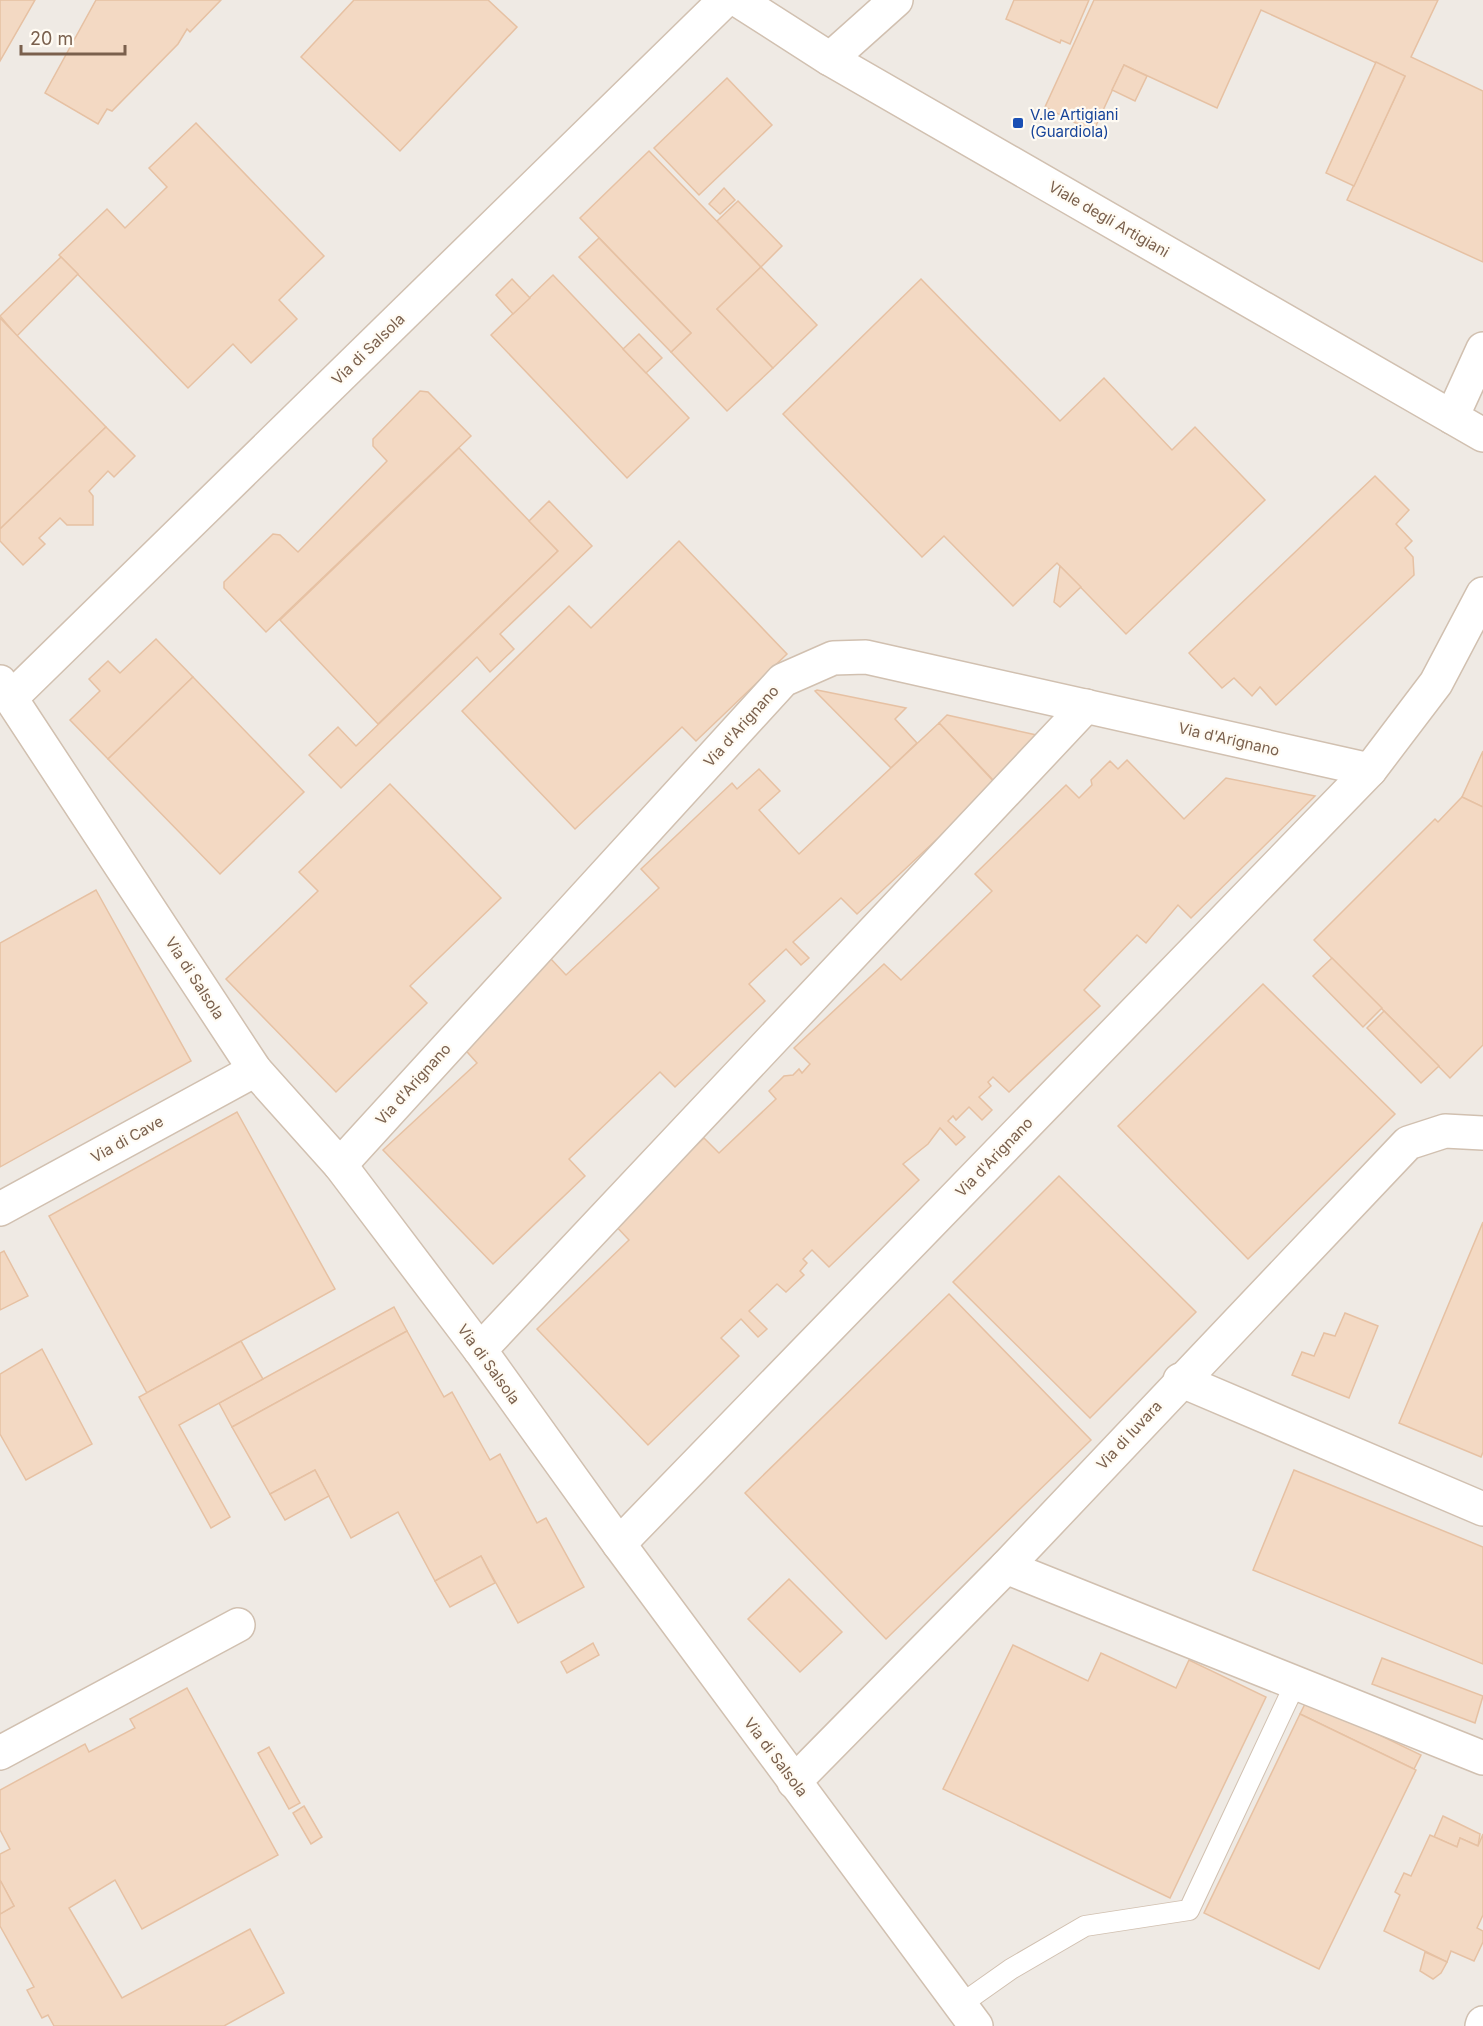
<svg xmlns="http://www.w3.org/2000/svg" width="1483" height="2026" font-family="Inter,sans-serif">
<rect width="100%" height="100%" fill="#fdf7ec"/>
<!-- industrial -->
<rect fill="#efeae4" x="0" y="0" width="1483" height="2026"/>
<!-- building -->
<g fill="#f3d9c3" stroke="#e6c1a3" stroke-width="1.5">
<path d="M0 0H35L0 61Z"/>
<path d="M96 0H221L190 32 187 29 178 44 112 111 107 109 98 124 45 93Z"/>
<path d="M354 0H488L517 27 400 151 301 57Z"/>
<path d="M1014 0H1089L1070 44 1061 40 1060 43 1006 19Z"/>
<path d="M1094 0H1438L1411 57 1483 91V262L1347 200 1405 76 1261 10 1217 108 1124 65 1093 132 1045 107Z"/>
<path d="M1376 62 1405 76 1354 186 1326 173Z"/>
<path d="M1124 65 1147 76 1135 101 1112 90Z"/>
<path d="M727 78 772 125 699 195 654 148Z"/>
<path d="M196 123 324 256 279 300 297 319 251 363 233 344 188 388 59 255 107 209 125 228 167 187 149 168Z"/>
<path d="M649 151 761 267 717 309 773 368 727 411 671 352 691 333 580 218Z"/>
<path d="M724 188 735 200 720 214 709 204Z"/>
<path d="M738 201 782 246 761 267 717 221Z"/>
<path d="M599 238 691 333 671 352 579 257Z"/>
<path d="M61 257 78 274 17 336 0 316Z"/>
<path d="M761 267 817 325 773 368 717 309Z"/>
<path d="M553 275 689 418 627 478 491 335Z"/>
<path d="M512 279 530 298 513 314 496 295Z"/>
<path d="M921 279 1060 421 1104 378 1172 450 1195 427 1265 500 1126 634 1057 563 1013 606 944 536 922 557 783 414Z"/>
<path d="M0 318 106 427 0 529Z"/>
<path d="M639 334 662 358 646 373 623 349Z"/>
<path d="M420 391 428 392 471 436 266 632 224 588V582L273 534 280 535 298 552 387 461 373 446V439Z"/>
<path d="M106 427 135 456 114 477 108 471 89 491 93 496V525H67L60 518 39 538 45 544 23 565 0 541V529Z"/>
<path d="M459 448 558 551 378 724 280 620Z"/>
<path d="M1375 476 1409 510 1396 524 1412 541 1405 548 1413 557 1414 575 1276 705 1260 687 1252 696 1234 678 1222 688 1189 653Z"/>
<path d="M549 501 592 546 500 634 514 649 490 672 477 657 341 788 309 755 338 727 356 746 558 551 529 521Z"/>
<path d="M679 541 787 654 696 741 682 727 575 829 462 711 569 606 591 628Z"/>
<path d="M1060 566 1081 587 1060 607 1054 602Z"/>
<path d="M156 639 193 677 108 759 70 720 100 691 89 679 108 661 120 673Z"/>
<path d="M193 677 304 792 220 874 108 759Z"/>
<path d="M817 690 906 708 895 719 917 743 891 768 815 691Z"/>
<path d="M947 715 1041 736 994 781 939 723Z"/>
<path d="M939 723 996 784 857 914 841 898 793 942 809 958 801 965 786 949 749 984 765 1001 675 1087 660 1072 569 1159 585 1176 493 1264 383 1150 477 1063 460 1044 551 959 566 975 659 888 641 869 732 783 737 789 759 769 780 791 759 810 799 854Z"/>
<path d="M1483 751V807L1462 797Z"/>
<path d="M1127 760 1184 819 1226 778 1315 796 1191 918 1178 905 1146 943 1137 935 1084 990 1100 1006 1009 1092 993 1077 988 1082 991 1086 979 1097 992 1110 982 1120 969 1107 956 1120 953 1116 948 1121 965 1137 956 1145 940 1128 928 1144 903 1164 919 1180 829 1267 812 1250 803 1259 807 1263 800 1271 804 1275 786 1292 777 1284 749 1311 767 1329 758 1337 741 1319 721 1338 739 1356 648 1445 537 1329 629 1240 613 1223 704 1138 719 1153 776 1099 769 1091 784 1076 793 1075 799 1069 802 1073 810 1064 794 1048 884 964 901 980 992 891 975 874 1066 785 1079 798 1092 785 1091 780 1110 761 1118 769Z"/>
<path d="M390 784 501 898 410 986 427 1003 336 1092 226 979 318 891 299 872Z"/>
<path d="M1462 797 1483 807V1045L1450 1078 1314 940 1435 819 1438 822Z"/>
<path d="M96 890 191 1061 0 1167V943Z"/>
<path d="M1332 958 1382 1008 1363 1027 1313 976Z"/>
<path d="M1263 984 1395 1114 1248 1259 1118 1126Z"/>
<path d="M1384 1011 1439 1066 1421 1083 1367 1028Z"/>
<path d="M237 1112 335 1289 147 1393 49 1216Z"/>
<path d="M1059 1176 1196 1312 1090 1418 953 1282Z"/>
<path d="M1483 1222V1452L1481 1457 1399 1423Z"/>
<path d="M4 1251 28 1296 0 1310V1253Z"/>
<path d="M949 1294 1091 1440 886 1639 745 1493Z"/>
<path d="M394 1307 407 1331 232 1427 219 1403Z"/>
<path d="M1345 1313 1378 1326 1349 1398 1292 1375 1302 1352 1314 1356 1324 1333 1335 1336Z"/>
<path d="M407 1331 444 1397 452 1392 490 1460 500 1454 537 1523 546 1518 584 1587 518 1623 481 1556 435 1581 398 1512 351 1538 315 1470 270 1494 232 1427Z"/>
<path d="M241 1341 263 1379 179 1425 230 1517 211 1528 139 1397Z"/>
<path d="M42 1349 92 1444 26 1480 0 1434V1374Z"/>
<path d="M315 1470 329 1496 285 1520 270 1494Z"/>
<path d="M1294 1470 1483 1547V1664L1253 1570Z"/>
<path d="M481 1556 495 1583 450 1607 435 1581Z"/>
<path d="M789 1579 842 1632 800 1672 748 1619Z"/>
<path d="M593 1643 599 1655 567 1673 561 1662Z"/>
<path d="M1013 1645 1088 1681 1101 1653 1176 1688 1189 1660 1266 1697 1170 1898 943 1789Z"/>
<path d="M1382 1658 1483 1696 1475 1723 1372 1684Z"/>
<path d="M187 1688 278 1855 142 1929 115 1880 69 1908 122 1998 250 1929 284 1993 224 2026H54L48 2015 42 2018 27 1990 34 1987 0 1926V1914L14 1906 0 1880V1854L10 1849 0 1830V1790L85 1744 89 1752 135 1728 130 1719Z"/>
<path d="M1307 1700 1421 1755 1414 1769 1300 1714Z"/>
<path d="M1300 1714 1416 1770 1319 1969 1204 1913Z"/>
<path d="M269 1747 300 1803 289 1809 258 1753Z"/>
<path d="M304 1806 322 1837 311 1844 293 1813Z"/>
<path d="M1443 1816 1480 1834 1478 1846 1460 1838 1457 1847 1434 1837Z"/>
<path d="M1483 1834V1915L1477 1928 1483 1931V1942L1474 1961 1451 1951 1447 1962 1384 1931 1400 1895 1395 1892 1404 1873 1411 1876 1430 1835 1457 1847 1460 1838 1478 1846Z"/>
<path d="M0 1880 14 1906 0 1914Z"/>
<path d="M1425 1952 1447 1962 1441 1973 1433 1979 1420 1971Z"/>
</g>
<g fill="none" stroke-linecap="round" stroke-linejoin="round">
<defs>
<path id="lane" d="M960 2005 1011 1969 1085 1926 1189 1910 1296 1682"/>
<g id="street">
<path d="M738 0 830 59 1483 435"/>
<path d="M830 59 896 0"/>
<path d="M1452 417 1483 349"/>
<path d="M0 682 255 1070 340 1165 480 1350 619 1544 976 2026"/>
<path d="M12 697 725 0"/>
<path d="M340 1165 783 680 833 658 866 657 1370 770"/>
<path d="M0 1209 255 1070"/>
<path d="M480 1350 1086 706"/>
<path d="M1180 1380 1483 1509"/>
<path d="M619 1544 1370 770 1436 683 1483 594"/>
<path d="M1006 1567 1483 1758"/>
<path d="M0 1753 238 1625"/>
<path d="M794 1782 1006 1567 1408 1143 1445 1131 1483 1133"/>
<path d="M1482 2026 1483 2023"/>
</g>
</defs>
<!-- lane casing -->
<use href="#lane" stroke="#d1c0b0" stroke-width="22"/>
<!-- street casing -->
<use href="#street" stroke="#d1c0b0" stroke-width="36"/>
<!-- lane -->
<use href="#lane" stroke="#fff" stroke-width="20"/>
<!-- street -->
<use href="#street" stroke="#fff" stroke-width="33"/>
</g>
<!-- markers -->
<rect fill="#1a4fb4" stroke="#fffbf3" stroke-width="2" x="1012" y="117" width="12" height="12" rx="3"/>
<g text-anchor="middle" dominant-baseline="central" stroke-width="4.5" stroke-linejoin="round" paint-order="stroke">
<!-- transit labels -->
<g font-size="15" fill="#164399" stroke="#fffbf3" text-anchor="start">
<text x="1030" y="114">V.le Artigiani<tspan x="1030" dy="17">(Guardiola)</tspan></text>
</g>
<!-- street labels -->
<g font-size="15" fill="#7a604d" stroke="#fffbf3">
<text transform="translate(1109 219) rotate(30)">Viale degli Artigiani</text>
<text transform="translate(368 349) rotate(-44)">Via di Salsola</text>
<text transform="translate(741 726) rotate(-48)">Via d'Arignano</text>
<text transform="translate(1229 739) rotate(13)">Via d'Arignano</text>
<text transform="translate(195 978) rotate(57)">Via di Salsola</text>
<text transform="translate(413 1084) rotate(-48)">Via d'Arignano</text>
<text transform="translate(127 1139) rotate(-29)">Via di Cave</text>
<text transform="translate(994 1157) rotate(-46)">Via d'Arignano</text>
<text transform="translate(489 1364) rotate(54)">Via di Salsola</text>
<text transform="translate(1129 1435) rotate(-47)">Via di Iuvara</text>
<text transform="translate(776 1757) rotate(53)">Via di Salsola</text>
</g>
</g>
<!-- scale -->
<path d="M21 45v9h104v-9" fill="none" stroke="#7a604d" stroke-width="3"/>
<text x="30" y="45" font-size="18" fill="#7a604d" stroke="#fffbf3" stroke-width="4.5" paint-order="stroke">20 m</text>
</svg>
